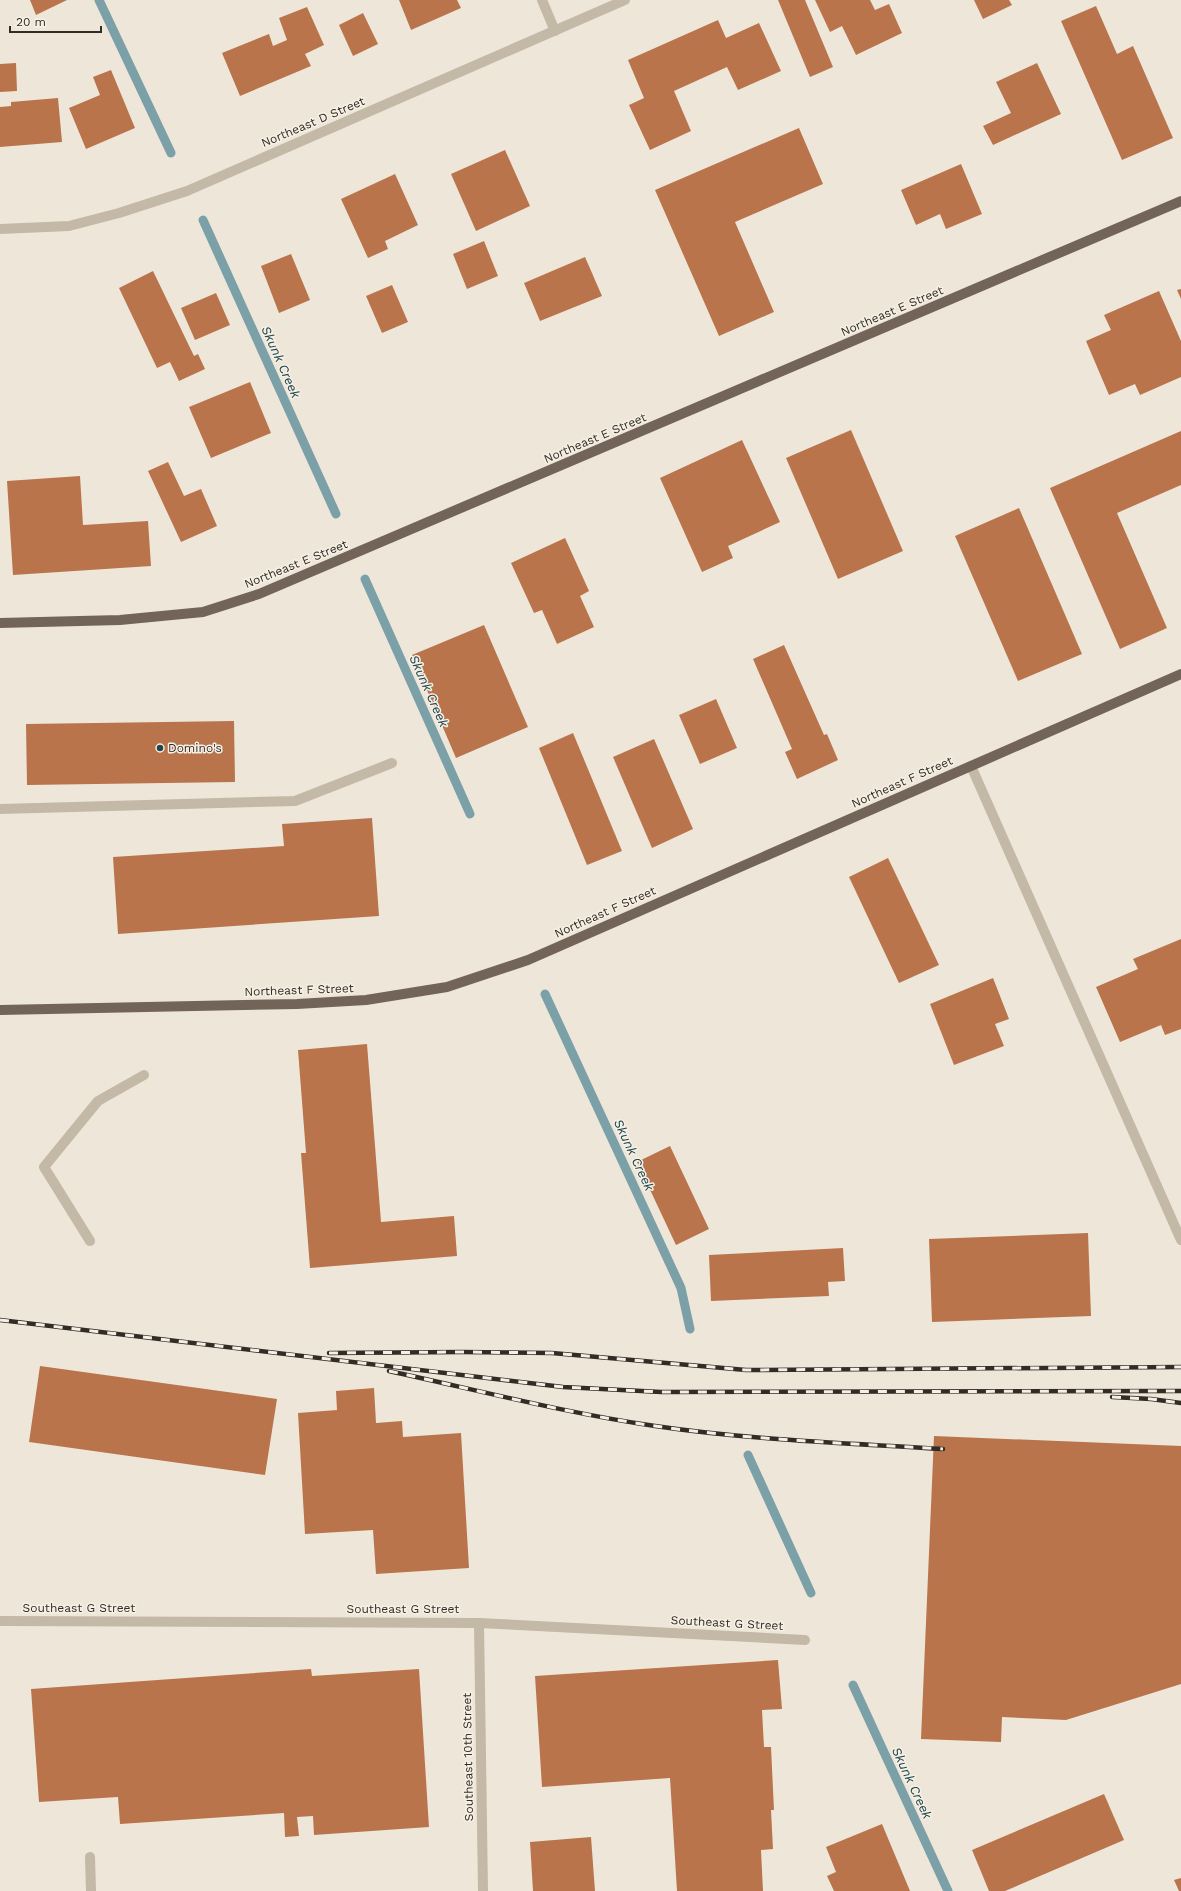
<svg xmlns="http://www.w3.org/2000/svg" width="1181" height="1891" font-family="'Work Sans',sans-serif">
<rect width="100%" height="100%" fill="#eee7d9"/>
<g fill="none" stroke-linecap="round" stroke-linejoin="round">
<!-- stream -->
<g stroke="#7ba0a8" stroke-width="9">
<path d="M99 0 171 153"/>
<path d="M203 220 336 514"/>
<path d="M365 579 470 814"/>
<path d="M545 994 681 1288 690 1329"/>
<path d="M748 1455 811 1593"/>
<path d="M853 1685 948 1891"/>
</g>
</g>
<!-- building -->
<g fill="#b9744c">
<path d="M30 0H67L36 15Z"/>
<path d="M399 0H457L461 8 411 30Z"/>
<path d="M778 0H805L833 67 810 77Z"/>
<path d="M815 0H870L875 10 889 4 902 33 856 55 842 26 830 32Z"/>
<path d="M974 0H1009L1012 5 983 19Z"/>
<path d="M1096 6 1117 54 1133 46 1173 138 1122 160 1061 21Z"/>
<path d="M307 7 324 45 305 54 311 66 240 96 222 53 269 34 273 46 287 40 279 18Z"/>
<path d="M363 13 378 44 353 56 339 25Z"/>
<path d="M718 20 726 38 759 23 781 71 738 90 727 67 674 91 691 131 650 150 629 105 644 98 628 60Z"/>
<path d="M16 63 17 91 0 92V64Z"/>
<path d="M1037 63 1061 114 993 145 983 126 1011 113 996 82Z"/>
<path d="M111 70 135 128 86 149 69 108 100 95 93 77Z"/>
<path d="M58 98 62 142 0 147V107L11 106V102Z"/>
<path d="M799 128 823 184 735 222 774 312 719 336 655 190Z"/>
<path d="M505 150 530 206 476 231 451 174Z"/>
<path d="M961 164 982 214 946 229 940 214 916 225 901 190Z"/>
<path d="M395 174 418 225 385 241 388 249 368 258 341 199Z"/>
<path d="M484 241 498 276 467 289 453 254Z"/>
<path d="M291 254 310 300 279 313 261 266Z"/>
<path d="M585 257 602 296 540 321 524 283Z"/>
<path d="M153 271 194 356 198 354 205 369 179 381 170 362 157 368 119 288Z"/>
<path d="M392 285 408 322 382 333 366 296Z"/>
<path d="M1181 289V299L1177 290Z"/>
<path d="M1159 291 1181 341V377L1140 395 1135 384 1109 395 1086 341 1111 330 1104 315Z"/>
<path d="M216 293 230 325 195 340 181 308Z"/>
<path d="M250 382 271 433 211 458 189 407Z"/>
<path d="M851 430 903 551 838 579 786 458Z"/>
<path d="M1181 431V485L1117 513 1167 628 1120 649 1050 488Z"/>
<path d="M742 440 780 522 728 546 733 558 702 572 660 478Z"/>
<path d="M168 462 184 496 201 489 217 526 181 542 148 471Z"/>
<path d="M80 476 83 525 148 521 151 566 13 575 7 481Z"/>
<path d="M1019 508 1082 654 1018 681 955 536Z"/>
<path d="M565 538 589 591 580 596 594 627 557 644 542 610 534 613 511 563Z"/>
<path d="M484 625 528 727 456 758 412 655Z"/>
<path d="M784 645 824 735 827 734 838 760 797 779 785 752 792 749 753 659Z"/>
<path d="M716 699 737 748 700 764 679 715Z"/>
<path d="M234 721 235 782 27 785 26 724Z"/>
<path d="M573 733 622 851 587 865 539 748Z"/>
<path d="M654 739 693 829 652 848 613 757Z"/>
<path d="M372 818 379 916 118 934 113 857 284 846 282 824Z"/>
<path d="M888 858 939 965 899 983 849 877Z"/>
<path d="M1181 939V1029L1165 1035 1161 1025 1120 1042 1096 987 1138 969 1133 959Z"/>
<path d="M993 978 1009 1019 995 1024 1004 1046 954 1065 930 1004Z"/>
<path d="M367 1044 381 1222 454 1216 457 1256 310 1268 301 1153H306L298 1050Z"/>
<path d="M670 1146 709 1229 676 1245 637 1162Z"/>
<path d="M1088 1233 1091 1316 932 1322 929 1239Z"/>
<path d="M843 1248 845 1281 828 1282 829 1296 711 1301 709 1255Z"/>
<path d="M40 1366 277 1399 265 1475 29 1442Z"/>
<path d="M374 1388 376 1423 402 1421 403 1437 461 1433 469 1568 376 1574 373 1530 305 1534 298 1413 337 1410 336 1391Z"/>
<path d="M934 1436 1181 1446V1684L1066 1720 1002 1717 1001 1742 921 1739Z"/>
<path d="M778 1660 782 1709 762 1710 764 1747H771L774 1810H771L773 1849 761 1850 763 1891H677L670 1778 542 1787 535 1676Z"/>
<path d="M311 1669 312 1676 419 1669 429 1827 314 1835 313 1816 297 1817 299 1836 285 1837 284 1813 120 1824 118 1797 39 1802 31 1689Z"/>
<path d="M1104 1794 1124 1840 1005 1891H989L972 1850Z"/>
<path d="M882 1824 910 1891H834L827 1876 836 1872 826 1847Z"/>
<path d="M591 1837 595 1891H533L530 1842Z"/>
<path d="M1181 1878V1891H1179L1174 1880Z"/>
</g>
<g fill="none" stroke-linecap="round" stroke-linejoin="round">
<!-- service -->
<g stroke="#c4b8a6" stroke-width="10">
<path d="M971 766 1181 1240"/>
<path d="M0 809 295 801 392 763"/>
<path d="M90 1241 44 1167 98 1101 144 1075"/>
<path d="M90 1857 91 1891"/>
</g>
<!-- minor -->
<g stroke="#c4b8a6" stroke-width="10">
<path d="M542 0 555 31"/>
<path d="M0 1621 479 1623 805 1640"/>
<path d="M479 1623 483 1891"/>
</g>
<!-- tertiary -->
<path stroke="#c4b8a6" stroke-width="10" d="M0 229 69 226 119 213 187 191 625 0"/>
<!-- primary -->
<g stroke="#726459" stroke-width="10">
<path d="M0 623 120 620 203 612 259 594 1181 201"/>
<path d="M0 1010 297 1004 366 1000 447 987 528 960 1181 674"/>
</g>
<defs>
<g id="rail">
<path d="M0 1320 563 1387 661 1392 1181 1391"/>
<path d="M329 1353 462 1352 552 1353 746 1370 1181 1367"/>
<path d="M389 1371C477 1390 565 1413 655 1426 750 1440 847 1443 943 1449"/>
<path d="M1112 1397 1151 1399 1181 1403"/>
</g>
</defs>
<!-- rail casing -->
<use href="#rail" stroke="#322b26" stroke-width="4.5"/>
<!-- rail -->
<use href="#rail" stroke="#f6f0e4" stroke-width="3" stroke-dasharray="9" stroke-linecap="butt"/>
</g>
<!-- markers -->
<circle fill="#20464e" stroke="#f6f0e4" stroke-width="1.5" cx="160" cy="748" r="4"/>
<g text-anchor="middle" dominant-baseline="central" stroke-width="3" stroke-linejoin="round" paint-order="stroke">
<!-- street labels -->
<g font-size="12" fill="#322b26" stroke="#f6f0e4">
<text transform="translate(313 122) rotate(-23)">Northeast D Street</text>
<text transform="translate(892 311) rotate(-23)">Northeast E Street</text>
<text transform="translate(595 438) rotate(-23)">Northeast E Street</text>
<text transform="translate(296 564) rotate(-22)">Northeast E Street</text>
<text transform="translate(902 782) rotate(-24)">Northeast F Street</text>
<text transform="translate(605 912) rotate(-24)">Northeast F Street</text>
<text transform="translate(299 990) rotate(-2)">Northeast F Street</text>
<text x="79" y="1608">Southeast G Street</text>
<text x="403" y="1609">Southeast G Street</text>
<text transform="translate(727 1623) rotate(3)">Southeast G Street</text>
<text transform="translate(468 1757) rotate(-91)">Southeast 10th Street</text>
</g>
<!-- poi labels -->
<g font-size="12" fill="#322b26" stroke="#f6f0e4" text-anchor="start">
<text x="168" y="748">Domino's</text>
</g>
<!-- water labels -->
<g font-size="13" font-style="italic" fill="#20464e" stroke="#f6f0e4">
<text transform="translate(281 362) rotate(66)">Skunk Creek</text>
<text transform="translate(429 691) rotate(66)">Skunk Creek</text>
<text transform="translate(634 1155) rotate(65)">Skunk Creek</text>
<text transform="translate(912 1783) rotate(65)">Skunk Creek</text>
</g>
</g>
<!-- scale -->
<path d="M10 26v6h91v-6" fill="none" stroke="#322b26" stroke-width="2"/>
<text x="16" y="26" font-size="12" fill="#322b26" stroke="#f6f0e4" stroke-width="3" paint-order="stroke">20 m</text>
</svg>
